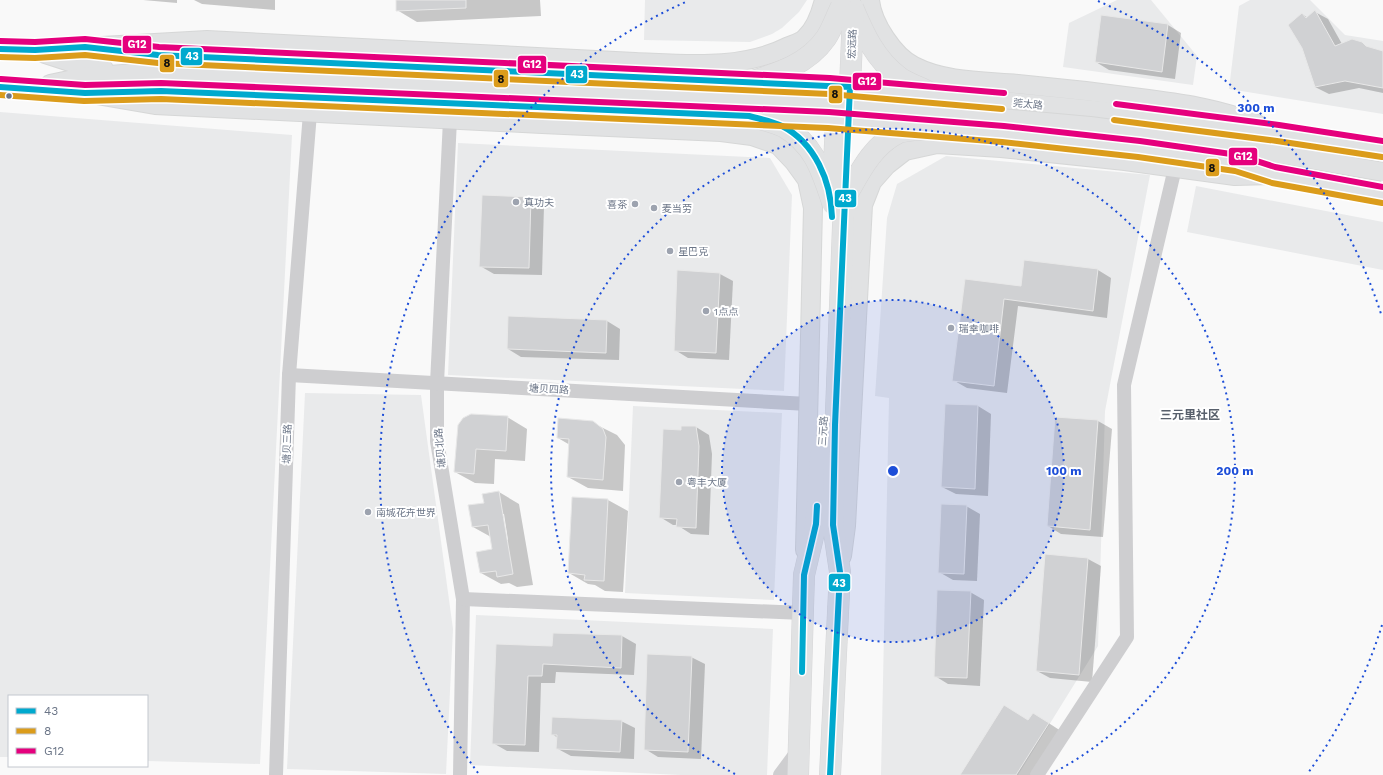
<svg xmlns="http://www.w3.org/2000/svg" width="1383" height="775" font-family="'Work Sans','Noto Sans SC',sans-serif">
<rect width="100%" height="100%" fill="#f9f9f9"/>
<!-- built -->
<g fill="#e9eaeb">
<path d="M645 0H807L799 12 782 28 772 34 750 42 644 40Z"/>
<path d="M1117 0H1151L1197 56 1193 85 1063 67 1069 23Z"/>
<path d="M1250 0H1310L1345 35 1383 41V114L1229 89 1239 6Z"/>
<path d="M0 112 292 135 260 764 147 761V696H9V757H0Z"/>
<path d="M458 143 770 158 792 195 784 391 448 375Z"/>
<path d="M946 156 1150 175 1105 411 1098 646 1018 775H881L889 398 875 396 887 218 897 184Z"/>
<path d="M1196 186 1383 222V270L1187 232Z"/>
<path d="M305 393 421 395 453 629 446 774 287 769Z"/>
<path d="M633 406 782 413 774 600 625 593Z"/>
<path d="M476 615 773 629 767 775H681L470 765Z"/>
</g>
<!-- shadow -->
<g fill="#0003" fill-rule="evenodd">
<path d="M143 0H177V3Z"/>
<path d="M194 0H275V10L202 4Z"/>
<path d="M397 0H540L541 16 417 22 397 10Z"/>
<path d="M1315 12 1328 19 1342 44 1383 52V93L1359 88 1329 94 1315 87 1302 14 1308 18Z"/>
<path d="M1168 25 1181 33 1175 79 1109 70 1096 62Z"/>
<path d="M531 198 544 206 542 275 494 274 480 266Z"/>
<path d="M1025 261 1098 270 1111 278 1107 318 1018 306 1007 393 967 388 953 380 965 280 1022 288Z"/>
<path d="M720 274 733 281 729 360 688 358 675 350Z"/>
<path d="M607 321 620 329 619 360 521 357 508 349Z"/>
<path d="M978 406 991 414 988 496 956 494 942 487Z"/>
<path d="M507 417 527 429 525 461 495 459 494 484 475 483 455 472 459 425Z"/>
<path d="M1056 418 1098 421 1112 429 1103 537 1061 534 1048 526Z"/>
<path d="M589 421 617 435 625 445 623 491 588 488 568 477 570 445 558 438Z"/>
<path d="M696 427 709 435 712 454 709 535 691 534 677 525H673L660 517 681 431Z"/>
<path d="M499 492 519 504 533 585 517 587 509 583 501 584 481 573 493 550 491 537 473 527 485 504ZM502 514H504L508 540H506Z"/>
<path d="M573 498 608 500 628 511 623 592 605 591 595 585 588 584 569 573Z"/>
<path d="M966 506 980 514 977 581 953 580 939 572Z"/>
<path d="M1088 559 1101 566 1092 682 1050 678 1037 671Z"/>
<path d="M970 592 984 600 980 686 948 684 935 676Z"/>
<path d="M554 634 622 636 636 644 634 675 556 672 555 683H541L539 752 507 751 493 743 497 645 553 648Z"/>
<path d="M691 657 705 664 701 759 658 757 645 749Z"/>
<path d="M621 721 635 728 634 759 571 756 558 749V738L552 734Z"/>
<path d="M1029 721 1047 722 1061 731 1034 775H962Z"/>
</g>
<!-- building -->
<g fill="#d0d1d3" stroke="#e8e8e8">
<path d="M396 0H466V8L396 11Z"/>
<path d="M1315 10 1335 46 1352 39 1362 42 1366 46 1383 51V88L1345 81 1315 87 1302 48 1288 25 1302 13 1306 18Z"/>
<path d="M1101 15 1168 24 1162 72 1095 62Z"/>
<path d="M482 195 531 197 529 268 479 267Z"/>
<path d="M1024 260 1098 269 1093 311 1004 299 994 386 952 381 965 279 1021 286Z"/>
<path d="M677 270 720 273 716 353 674 351Z"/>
<path d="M508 316 607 320 606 353 507 349Z"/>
<path d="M945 404 978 405 975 489 941 487Z"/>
<path d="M471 414 508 416 506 451 476 449 474 474 454 472 458 425 463 418Z"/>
<path d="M1055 417 1098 420 1090 530 1047 526Z"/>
<path d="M558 418 593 421 603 429 606 437 603 480 567 477 569 439 557 438Z"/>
<path d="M681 426H696L699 446 696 528 676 527 677 519 659 518 663 429 681 430Z"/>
<path d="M499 491 513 574 497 577 496 571 480 573 476 552 492 549 488 525 472 527 468 505 484 503 482 494Z"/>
<path d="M572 497 608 499 604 581 584 580 585 575 568 573Z"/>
<path d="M941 504 967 505 964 574 938 573Z"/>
<path d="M1045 554 1088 558 1079 675 1036 671Z"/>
<path d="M937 590 971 591 967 678 934 677Z"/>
<path d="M553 633 622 635 621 668 543 664 542 676H528L525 745 492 744 496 644 552 646Z"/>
<path d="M647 654 692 656 688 752 644 750Z"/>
<path d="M1004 705 1028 720 1033 713 1049 723 1016 775H960Z"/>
<path d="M552 717 622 720 620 752 556 749 557 735H551Z"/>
</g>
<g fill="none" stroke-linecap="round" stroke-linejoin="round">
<defs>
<g id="major">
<path d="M870 0C872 23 894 56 914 66 945 82 984 81 1018 84 1062 88 1105 93 1148 99 1185 104 1222 109 1257 124"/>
<path d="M85 47 207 40 635 62C686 64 742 70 789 46 794 44 801 42 805 38 815 29 821 12 824 0"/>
<path d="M0 49H96"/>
<path d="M128 52 158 55 750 82"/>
<path d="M45 54 82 66 104 69"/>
<path d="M50 84 83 77 136 73"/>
<path d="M0 87 97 93"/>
<path d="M126 92 161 91 749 116"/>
<path d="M85 93 155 105 542 124 721 132 752 136 778 145 794 162 807 180 813 208 805 550"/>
<path d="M933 94 1133 114 1278 133 1383 149"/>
<path d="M934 128 1139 149 1237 163 1273 175 1383 195"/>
<path d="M842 556 846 526 863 205 872 182 887 165 905 151 937 144 1001 148 1125 161 1235 176 1273 175"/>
</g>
<g id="highway">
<path d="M798 775 804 575 816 524 821 454"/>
<path d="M830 775 840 572 833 525 834 465 844 200"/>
</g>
</defs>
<!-- major casing -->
<use href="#major" stroke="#d6d7d7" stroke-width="20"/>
<!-- highway casing -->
<use href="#highway" stroke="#d6d6d7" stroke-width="22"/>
<!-- minor -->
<g stroke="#ceced0" stroke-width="14">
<path d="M450 120 437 383V441L463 599 460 775"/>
<path d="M289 375 808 404"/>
<path d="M463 599 803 613"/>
<path d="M276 775 289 375 310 113"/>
<path d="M780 775 797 752"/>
<path d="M1037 775 1127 637 1124 385 1175 168"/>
</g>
<!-- major -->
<use href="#major" stroke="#e1e2e3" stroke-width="18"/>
<!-- highway -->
<use href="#highway" stroke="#e1e2e3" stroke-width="21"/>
<defs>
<g id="major-bridge">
<path d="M136 73 843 104 1090 126 1213 142 1383 172"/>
<path d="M755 82 838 87"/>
<path d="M850 87 928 94"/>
<path d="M764 116 836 120"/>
<path d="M848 122 915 127"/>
</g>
<g id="highway-bridge">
<path d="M853 8C864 34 875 59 899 77 909 84 922 88 933 94"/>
<path d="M750 82C779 73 808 64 826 38 832 29 836 17 841 7"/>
<path d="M850 87 853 14"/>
<path d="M749 116C760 119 774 122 784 127 815 145 822 172 833 204"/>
<path d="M833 191 836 120"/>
<path d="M844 200C858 176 871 146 898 133 907 129 923 130 934 128"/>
</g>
</defs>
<!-- major-bridge casing -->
<use href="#major-bridge" stroke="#d6d7d7" stroke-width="20" stroke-linecap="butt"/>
<!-- highway-bridge casing -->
<use href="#highway-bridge" stroke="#d6d6d7" stroke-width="22" stroke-linecap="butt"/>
<!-- major-bridge -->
<use href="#major-bridge" stroke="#e1e2e3" stroke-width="18"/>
<!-- highway-bridge -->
<use href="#highway-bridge" stroke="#e1e2e3" stroke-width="21"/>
<defs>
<g id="bus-1">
<path d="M0 49 35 50 85 47 158 55 850 87 835 425 833 525 840 572 830 775"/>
<path d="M0 87 85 93 161 91 749 116C760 119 772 121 782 126 815 143 831 181 832 217"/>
<path d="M802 672 804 575 816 524 817 506"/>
</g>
<g id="bus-2">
<path d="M0 57 35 58 85 55 158 63 829 94 1002 109"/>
<path d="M0 95 84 101 161 99 828 128 1002 142 1138 157 1235 171 1272 183 1382 203"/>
<path d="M1114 120 1277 141 1382 157"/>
</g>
<g id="bus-3">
<path d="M0 41 35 42 85 39 159 47 830 78 1004 93"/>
<path d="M1 79 85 85 161 83 829 112 1004 126 1140 141 1238 155 1275 167 1383 187"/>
<path d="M1116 104 1279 125 1383 141"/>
</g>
</defs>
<!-- bus-1 casing -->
<use href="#bus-1" stroke="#fff" stroke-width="9"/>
<!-- bus-2 casing -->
<use href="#bus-2" stroke="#fff" stroke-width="9"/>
<!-- bus-3 casing -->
<use href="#bus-3" stroke="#fff" stroke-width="9"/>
<!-- bus-1 -->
<use href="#bus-1" stroke="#00a9ce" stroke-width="6"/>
<!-- bus-2 -->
<use href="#bus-2" stroke="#db9c1b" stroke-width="6"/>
<!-- bus-3 -->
<use href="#bus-3" stroke="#e5007d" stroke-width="6"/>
</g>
<!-- distance rings -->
<circle cx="893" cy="471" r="171" fill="#1d4ed8" fill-opacity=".12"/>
<g fill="none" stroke="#1d4ed8" stroke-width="2" stroke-dasharray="2 4">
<circle cx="893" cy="471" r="171"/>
<path d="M735 774A342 342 0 1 1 1051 774"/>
<path d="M1382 625A513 513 0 0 1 1308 773M478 773A513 513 0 0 1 688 1M1098 1A513 513 0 0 1 1382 317"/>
</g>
<!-- markers -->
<circle fill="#6b7587" stroke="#fff" stroke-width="1.5" cx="9" cy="96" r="3.5"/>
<g fill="#9da3af" stroke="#fff" stroke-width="1.5">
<circle cx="516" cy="202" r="4"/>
<circle cx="635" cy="204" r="4"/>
<circle cx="654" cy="208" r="4"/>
<circle cx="670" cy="251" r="4"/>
<circle cx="706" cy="311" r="4"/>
<circle cx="951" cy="328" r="4"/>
<circle cx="679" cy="482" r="4"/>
<circle cx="368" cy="512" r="4"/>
</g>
<g text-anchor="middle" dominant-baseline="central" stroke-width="4" stroke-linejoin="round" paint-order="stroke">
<!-- street labels -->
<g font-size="10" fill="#6b7587" stroke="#fff">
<text transform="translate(852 44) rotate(-88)">宏远路</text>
<text transform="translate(1028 104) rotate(6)">莞太路</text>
<text transform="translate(549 389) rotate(3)">塘贝四路</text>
<text transform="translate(823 431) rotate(-86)">三元路</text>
<text transform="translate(287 444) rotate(-88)">塘贝三路</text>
<text transform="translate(440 448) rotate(-95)">塘贝北路</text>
</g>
<!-- poi labels -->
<g font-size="10" fill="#6b7587" stroke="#fff" text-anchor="start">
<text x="524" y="202">真功夫</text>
<text x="627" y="204" text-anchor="end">喜茶</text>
<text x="662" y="208">麦当劳</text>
<text x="678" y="251">星巴克</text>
<text x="714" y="311">1点点</text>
<text x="959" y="328">瑞幸咖啡</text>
<text x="687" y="482">粤丰大厦</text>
<text x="376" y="512">南城花卉世界</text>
</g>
<!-- quarter labels -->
<g font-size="12" font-weight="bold" fill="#58606c" stroke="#fff">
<text x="1190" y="415">三元里社区</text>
</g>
</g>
<circle cx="893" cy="471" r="6" fill="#1d4ed8" stroke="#fff" stroke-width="2"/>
<g font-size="12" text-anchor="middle" font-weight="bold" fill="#1d4ed8" stroke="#fff" stroke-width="4" stroke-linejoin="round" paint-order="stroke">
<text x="1256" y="112">300 m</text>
<text x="1064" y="475">100 m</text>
<text x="1235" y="475">200 m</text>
</g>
<g stroke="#fff" stroke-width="1.5">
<rect x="122" y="35" width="30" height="19" rx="4" fill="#e5007d"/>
<rect x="180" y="47" width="23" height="19" rx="4" fill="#00a9ce"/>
<rect x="159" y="54" width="16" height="19" rx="4" fill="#db9c1b"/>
<rect x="517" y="55" width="30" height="19" rx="4" fill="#e5007d"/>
<rect x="565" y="65" width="23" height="19" rx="4" fill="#00a9ce"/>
<rect x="493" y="69" width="16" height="19" rx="4" fill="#db9c1b"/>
<rect x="852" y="72" width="30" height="19" rx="4" fill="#e5007d"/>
<rect x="828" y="85" width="15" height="19" rx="4" fill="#db9c1b"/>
<rect x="1228" y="147" width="30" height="19" rx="4" fill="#e5007d"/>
<rect x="1205" y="158" width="15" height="19" rx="4" fill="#db9c1b"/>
<rect x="834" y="189" width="23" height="19" rx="4" fill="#00a9ce"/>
<rect x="828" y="573" width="23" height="19" rx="4" fill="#00a9ce"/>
</g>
<g font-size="11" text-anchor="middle" font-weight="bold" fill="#fff">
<text x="137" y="48">G12</text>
<text x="192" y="60">43</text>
<text x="532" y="68">G12</text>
<text x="577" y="78">43</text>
<text x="867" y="85">G12</text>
<text x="1243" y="160">G12</text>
<text x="845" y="202">43</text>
<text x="839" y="587">43</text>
</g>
<g font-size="11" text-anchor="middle" font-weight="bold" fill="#111">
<text x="167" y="67">8</text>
<text x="501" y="83">8</text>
<text x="835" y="98">8</text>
<text x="1212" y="172">8</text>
</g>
<!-- legend -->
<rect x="8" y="695" width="140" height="72" fill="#ffffff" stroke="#c4c8cf"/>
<rect x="16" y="708" width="20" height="6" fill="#00a9ce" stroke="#c4c8cf"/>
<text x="44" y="715" font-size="12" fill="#6b7587">43</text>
<rect x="16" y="728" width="20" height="6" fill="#db9c1b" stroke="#c4c8cf"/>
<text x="44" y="735" font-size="12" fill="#6b7587">8</text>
<rect x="16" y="748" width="20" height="6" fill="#e5007d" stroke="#c4c8cf"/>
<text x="44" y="755" font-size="12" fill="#6b7587">G12</text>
</svg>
